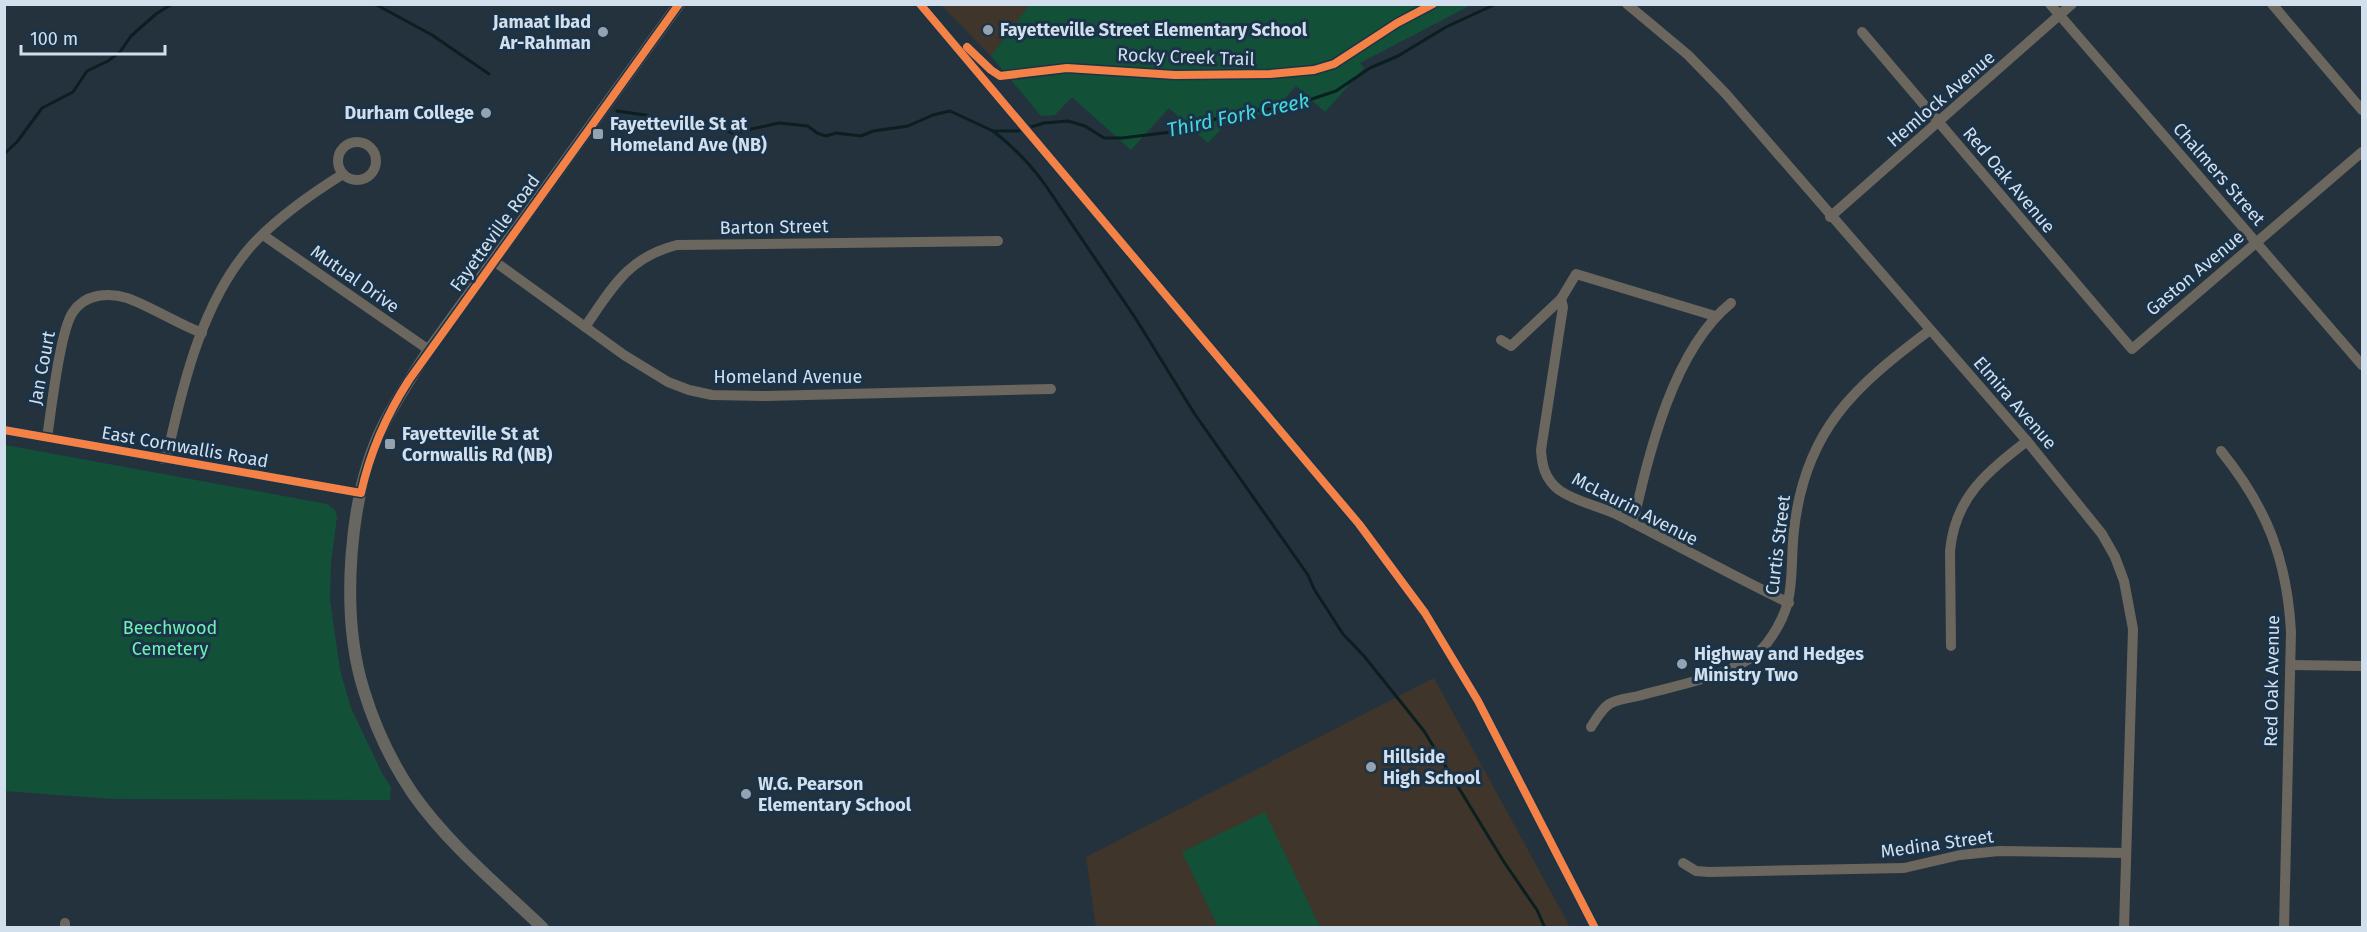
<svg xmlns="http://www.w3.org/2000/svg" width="2367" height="932" font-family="'Fira Sans',sans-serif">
<rect width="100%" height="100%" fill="#24323e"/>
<!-- education -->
<g fill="#3f352a">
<path d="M941 5H1030L991 56Z"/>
<path d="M1434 678 1570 927H1096L1086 857Z"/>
</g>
<!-- green -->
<g fill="#125138">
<path d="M1030 4H1471V5L1360 63 1364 68 1325 112 1296 86 1277 107 1248 119 1238 110 1208 143 1169 108 1131 150 1072 97 1055 115 1041 116 991 56Z"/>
<path d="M5 445 327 504 335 510 337 517 331 562 330 600 340 670 351 708 383 775 391 787 390 800 112 799 5 791Z"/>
<path d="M1265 812 1320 927H1218L1182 852Z"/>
</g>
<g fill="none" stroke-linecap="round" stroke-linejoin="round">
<!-- stream -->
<g stroke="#0b1e20" stroke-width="3">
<path d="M375 4 432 35 489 74"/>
<path d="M617 111 645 115 673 124 688 125 705 121 733 133 779 123 808 126 817 133 826 136 836 133 861 136 873 131 908 126 933 115 950 111 993 131H1018L1044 123 1068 121 1085 126 1104 138H1122L1188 130 1230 113 1288 107 1336 91 1370 68 1398 56 1446 27 1496 4"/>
<path d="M993 131C1014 147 1031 165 1046 186L1136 319 1194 413 1308 575 1314 589 1343 634 1364 656 1424 731 1504 862 1537 910 1545 928"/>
<path d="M4 154 17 142 42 108 73 92 87 71 108 61 120 52 131 36 156 14 172 4"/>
</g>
<!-- minor -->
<g stroke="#6b665e" stroke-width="10">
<path d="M1627 4 1688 55 1726 94 2027 441 2102 534 2115 557 2124 581 2133 629 2124 928"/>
<path d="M2050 4 2362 365"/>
<path d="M2272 4 2362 110"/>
<path d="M1862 32 2132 349 2362 152"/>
<circle cx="357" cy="161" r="19"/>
<path d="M1830 217 2072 4"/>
<path d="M263 235 429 350"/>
<path d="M494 261 624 355 668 382 689 390 712 395 766 396 1051 389"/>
<path d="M1561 299 1576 274 1715 316"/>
<path d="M585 327C612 288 628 257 677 245L998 241"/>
<path d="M1501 340 1511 346 1561 299 1563 307 1541 450C1542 466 1545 479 1559 490 1576 502 1599 506 1618 515 1675 544 1731 575 1789 603"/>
<path d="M4 430 361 493"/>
<path d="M47 438C51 412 60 330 73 312 85 294 108 292 127 298 152 307 176 323 202 333"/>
<path d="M2221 451C2267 508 2287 559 2291 632L2284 928"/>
<path d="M163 459 169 447C184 379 204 299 252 245 277 218 311 194 343 174"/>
<path d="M1633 523C1649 453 1673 350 1731 303"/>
<path d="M1951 646 1950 551C1955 497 1987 472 2027 441"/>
<path d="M2291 665 2362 666"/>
<path d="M1591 727C1596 719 1603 707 1611 703 1619 699 1630 698 1638 696 1675 685 1743 675 1767 643 1798 602 1789 577 1794 530 1805 430 1854 387 1930 330"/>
<path d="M1683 863 1696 871 1709 872 1904 868 1960 855 1999 851 2126 853"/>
<path d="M65 923V928"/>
</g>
<!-- major -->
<path stroke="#686661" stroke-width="12" d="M543 928C498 885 449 845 413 794 392 763 375 727 364 691 340 615 348 495 384 424 397 398 413 374 429 350L679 4"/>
<defs>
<g id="cycleway">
<path d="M920 4 1359 524 1425 613 1478 701 1595 928"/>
<path d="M967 47 991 70 1000 76 1067 68 1175 75 1270 74 1314 70 1334 64 1397 23 1433 4"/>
<path d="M4 430 361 493C370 452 387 414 409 380L679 4"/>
</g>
</defs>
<!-- cycleway casing -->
<use href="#cycleway" stroke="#1a3348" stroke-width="11"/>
<!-- cycleway -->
<use href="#cycleway" stroke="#f48246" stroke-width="8"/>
</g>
<!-- markers -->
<g fill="#95a3b0" stroke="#1a3348" stroke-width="2">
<circle cx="988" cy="30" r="6"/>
<circle cx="603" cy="32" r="6"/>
<circle cx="486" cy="113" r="6"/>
<rect x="592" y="128" width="12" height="12" rx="3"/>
<rect x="384" y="438" width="12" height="12" rx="3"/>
<circle cx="1682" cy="664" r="6"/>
<circle cx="1371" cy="767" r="6"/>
<circle cx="746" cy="794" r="6"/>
</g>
<g text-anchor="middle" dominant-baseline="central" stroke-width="6" stroke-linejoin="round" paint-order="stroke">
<!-- poi labels -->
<g font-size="18" font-weight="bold" fill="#d2e0ee" stroke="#1a3348" text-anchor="start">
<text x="591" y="22" text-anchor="end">Jamaat Ibad<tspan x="591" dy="21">Ar-Rahman</tspan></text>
<text x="1000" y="30">Fayetteville Street Elementary School</text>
<text x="474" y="113" text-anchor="end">Durham College</text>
<text x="610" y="124">Fayetteville St at<tspan x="610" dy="21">Homeland Ave (NB)</tspan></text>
<text x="402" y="434">Fayetteville St at<tspan x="402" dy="21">Cornwallis Rd (NB)</tspan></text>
<text x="1694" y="654">Highway and Hedges<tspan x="1694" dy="21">Ministry Two</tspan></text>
<text x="1383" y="757">Hillside<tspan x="1383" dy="21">High School</tspan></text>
<text x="758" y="784">W.G. Pearson<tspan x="758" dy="21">Elementary School</tspan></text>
</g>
<!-- street labels -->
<g font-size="18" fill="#d2e0ee" stroke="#1a3348">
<text transform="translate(1186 57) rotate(2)">Rocky Creek Trail</text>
<text transform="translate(1941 99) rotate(-41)">Hemlock Avenue</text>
<text transform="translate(2219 174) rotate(49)">Chalmers Street</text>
<text transform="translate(2009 180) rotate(50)">Red Oak Avenue</text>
<text transform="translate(774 227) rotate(-1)">Barton Street</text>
<text transform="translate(495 233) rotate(-54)">Fayetteville Road</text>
<text transform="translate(2195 273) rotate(-40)">Gaston Avenue</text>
<text transform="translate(355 279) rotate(35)">Mutual Drive</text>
<text transform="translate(42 368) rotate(-79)">Jan Court</text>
<text x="788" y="377">Homeland Avenue</text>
<text transform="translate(2015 403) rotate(49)">Elmira Avenue</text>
<text transform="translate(185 447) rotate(10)">East Cornwallis Road</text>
<text transform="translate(1635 509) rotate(27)">McLaurin Avenue</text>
<text transform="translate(1778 545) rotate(-83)">Curtis Street</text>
<text transform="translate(2272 681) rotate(-89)">Red Oak Avenue</text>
<text transform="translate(1937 844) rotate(-8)">Medina Street</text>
</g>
<!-- park labels -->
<g font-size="18" fill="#6ff3b0" stroke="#1a3348">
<text x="170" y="628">Beechwood<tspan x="170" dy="21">Cemetery</tspan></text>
</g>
<!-- water labels -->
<g font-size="20" font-style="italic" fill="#46d8df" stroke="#1a3348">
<text transform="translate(1238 115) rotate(-12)">Third Fork Creek</text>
</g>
</g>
<!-- border -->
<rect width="2367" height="932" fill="none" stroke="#d2e0ee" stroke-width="12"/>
<!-- scale -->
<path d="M21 45v9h144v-9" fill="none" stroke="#d2e0ee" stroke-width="3"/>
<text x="30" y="45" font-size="18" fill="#d2e0ee" stroke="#1a3348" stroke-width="4.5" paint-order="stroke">100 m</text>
</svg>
